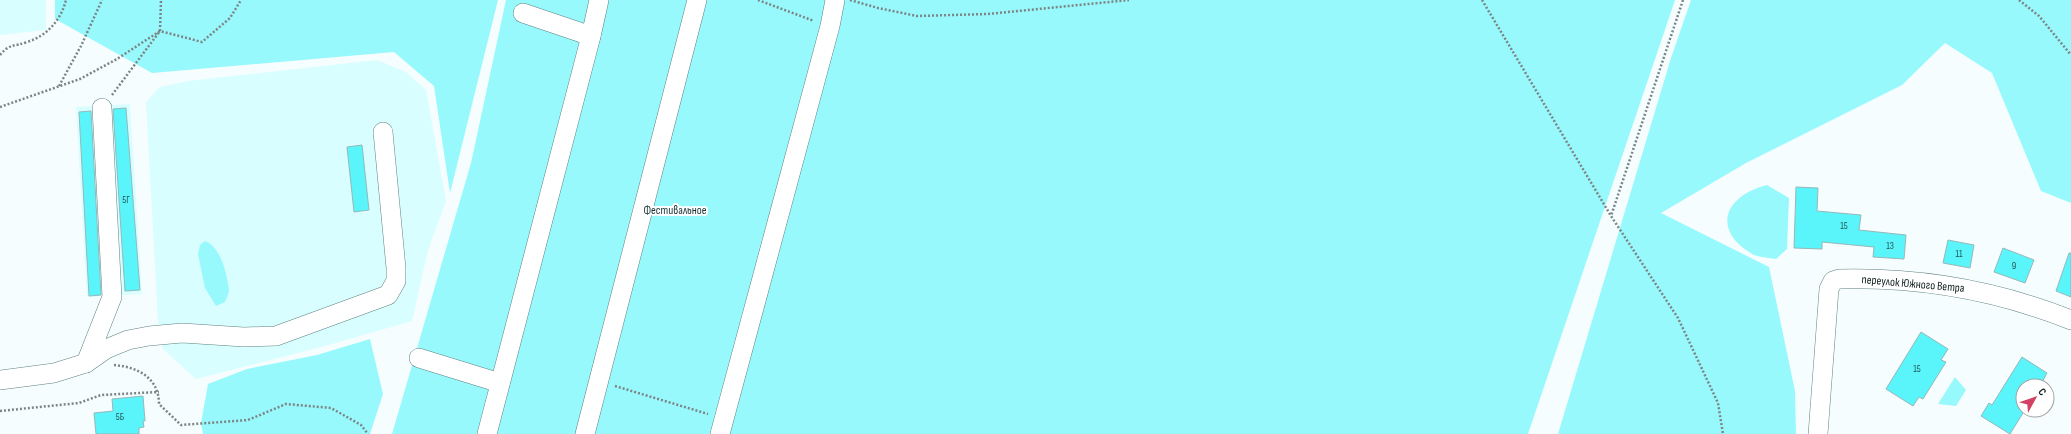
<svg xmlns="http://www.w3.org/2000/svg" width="2071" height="434" font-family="'Sofia Sans Condensed',sans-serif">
<rect width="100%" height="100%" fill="#f6fdfe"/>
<!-- built -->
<g fill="#d8feff">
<path d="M0 0H46V30L0 35Z"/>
<path d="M377 60 406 72 426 90 446 201 428 250 412 321 325 346 196 379 162 348 158 322 146 102 160 87 188 81Z"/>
<path d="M130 104 142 294 87 297 76 107Z"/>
</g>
<!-- green -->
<g fill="#98f9fc">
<path d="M55 0H498L450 193 434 86 394 52 152 73 55 19Z"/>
<path d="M506 0H1675L1528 434H392L471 163Z"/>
<path d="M1691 0H2071V203L2041 191 1992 73 1945 43 1902 85 1746 163 1661 213 1769 267 1795 391 1796 434H1558L1671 58Z"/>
<path d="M1767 185 1789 198 1787 249 1776 259C1769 258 1758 257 1752 254 1710 229 1726 195 1767 185Z"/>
<path d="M205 241C221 247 227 274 229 290 229 294 226 299 225 302L216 306 205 288 198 254 200 245Z"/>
<path d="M370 339 383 394 370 434H203L201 423 208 384 247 369 317 355Z"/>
<path d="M1955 377 1966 390 1956 406 1938 404Z"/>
</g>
<!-- building -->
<g fill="#59f5fa" stroke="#95b8ba">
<path d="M126 108 140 290 125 291 113 109Z"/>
<path d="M91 111 101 295 89 296 79 112Z"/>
<path d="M362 145 369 210 354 212 347 147Z"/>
<path d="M1796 187 1818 188 1817 211 1861 215 1859 230 1906 235 1904 259 1873 257 1874 247 1822 242V249L1794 248Z"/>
<path d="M1948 240 1974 245 1970 268 1943 263Z"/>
<path d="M2003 248 2034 260 2025 283 1994 272Z"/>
<path d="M2069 253H2071V297L2056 291Z"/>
<path d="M1921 332 1948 349 1941 360 1946 362 1923 399 1919 397 1913 406 1886 389Z"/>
<path d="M2022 357 2047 373 2040 386H2023V413L2010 434 1981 416 1989 403 1992 405Z"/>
<path d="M143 396 145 421H143L144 427 139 428V434H96L94 413 113 411 112 399Z"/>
</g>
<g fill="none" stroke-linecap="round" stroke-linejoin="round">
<defs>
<g id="minor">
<path d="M523 13 591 36"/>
<path d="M419 358 500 383"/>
<path d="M86 363 112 297 102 108"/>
<path d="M0 380 54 373 86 363 106 349 128 340 149 336 182 333 244 337 276 336 388 295 396 281V268L383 132"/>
<path d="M487 434 591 36 599 0"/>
<path d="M585 434 697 0"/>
<path d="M720 434 830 26 835 0"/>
<path d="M1818 434 1829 289 1833 281 1839 279C1920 277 1996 290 2071 320"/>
</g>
</defs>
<!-- minor casing -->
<use href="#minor" stroke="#5f8283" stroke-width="20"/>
<!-- path -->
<g stroke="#7b8586" stroke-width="2.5" stroke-dasharray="2 2" stroke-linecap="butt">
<path d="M758 0 814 21"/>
<path d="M850 0 878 8 917 16 988 14 1129 0"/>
<path d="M1482 0 1611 216"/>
<path d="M1683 0 1611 216 1678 318 1718 403 1723 434"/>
<path d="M2019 0 2039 16 2071 55"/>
<path d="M0 55C10 43 14 47 27 42 47 36 61 20 66 0"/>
<path d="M59 86 81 46 102 0"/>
<path d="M112 95 160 31 161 0"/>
<path d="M0 107 80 79 117 59 160 31 202 42 230 18 241 0"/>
<path d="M114 365C138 367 159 378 159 404L181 425 248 420 286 404 331 408 361 425 368 434"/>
<path d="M615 386 708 414"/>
<path d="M0 411 79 403 101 395 159 392"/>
</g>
<!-- minor -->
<use href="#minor" stroke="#fff" stroke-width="19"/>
</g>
<g text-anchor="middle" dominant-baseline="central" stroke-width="4" stroke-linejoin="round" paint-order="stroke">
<!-- number labels -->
<g font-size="10" fill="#235456">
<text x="126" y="200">5Г</text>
<text x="1844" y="226">15</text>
<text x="1890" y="246">13</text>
<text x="1959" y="254">11</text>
<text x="2014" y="266">9</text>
<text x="1917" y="369">15</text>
<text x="120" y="417">5Б</text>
</g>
<!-- park labels -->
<g font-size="12" fill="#183233" stroke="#fff">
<text x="675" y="210">Фестивальное</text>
</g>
<!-- street labels -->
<g font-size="12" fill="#111f1f" stroke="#fff">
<text transform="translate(1913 284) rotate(5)">переулок Южного Ветра</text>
</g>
</g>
<!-- north arrow -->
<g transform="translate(2035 398) rotate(50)"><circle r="19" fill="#ffffff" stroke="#a0a5a5"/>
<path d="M0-3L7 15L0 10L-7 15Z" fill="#d24264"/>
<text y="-6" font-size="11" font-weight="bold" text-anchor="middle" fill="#111f1f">С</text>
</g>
</svg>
